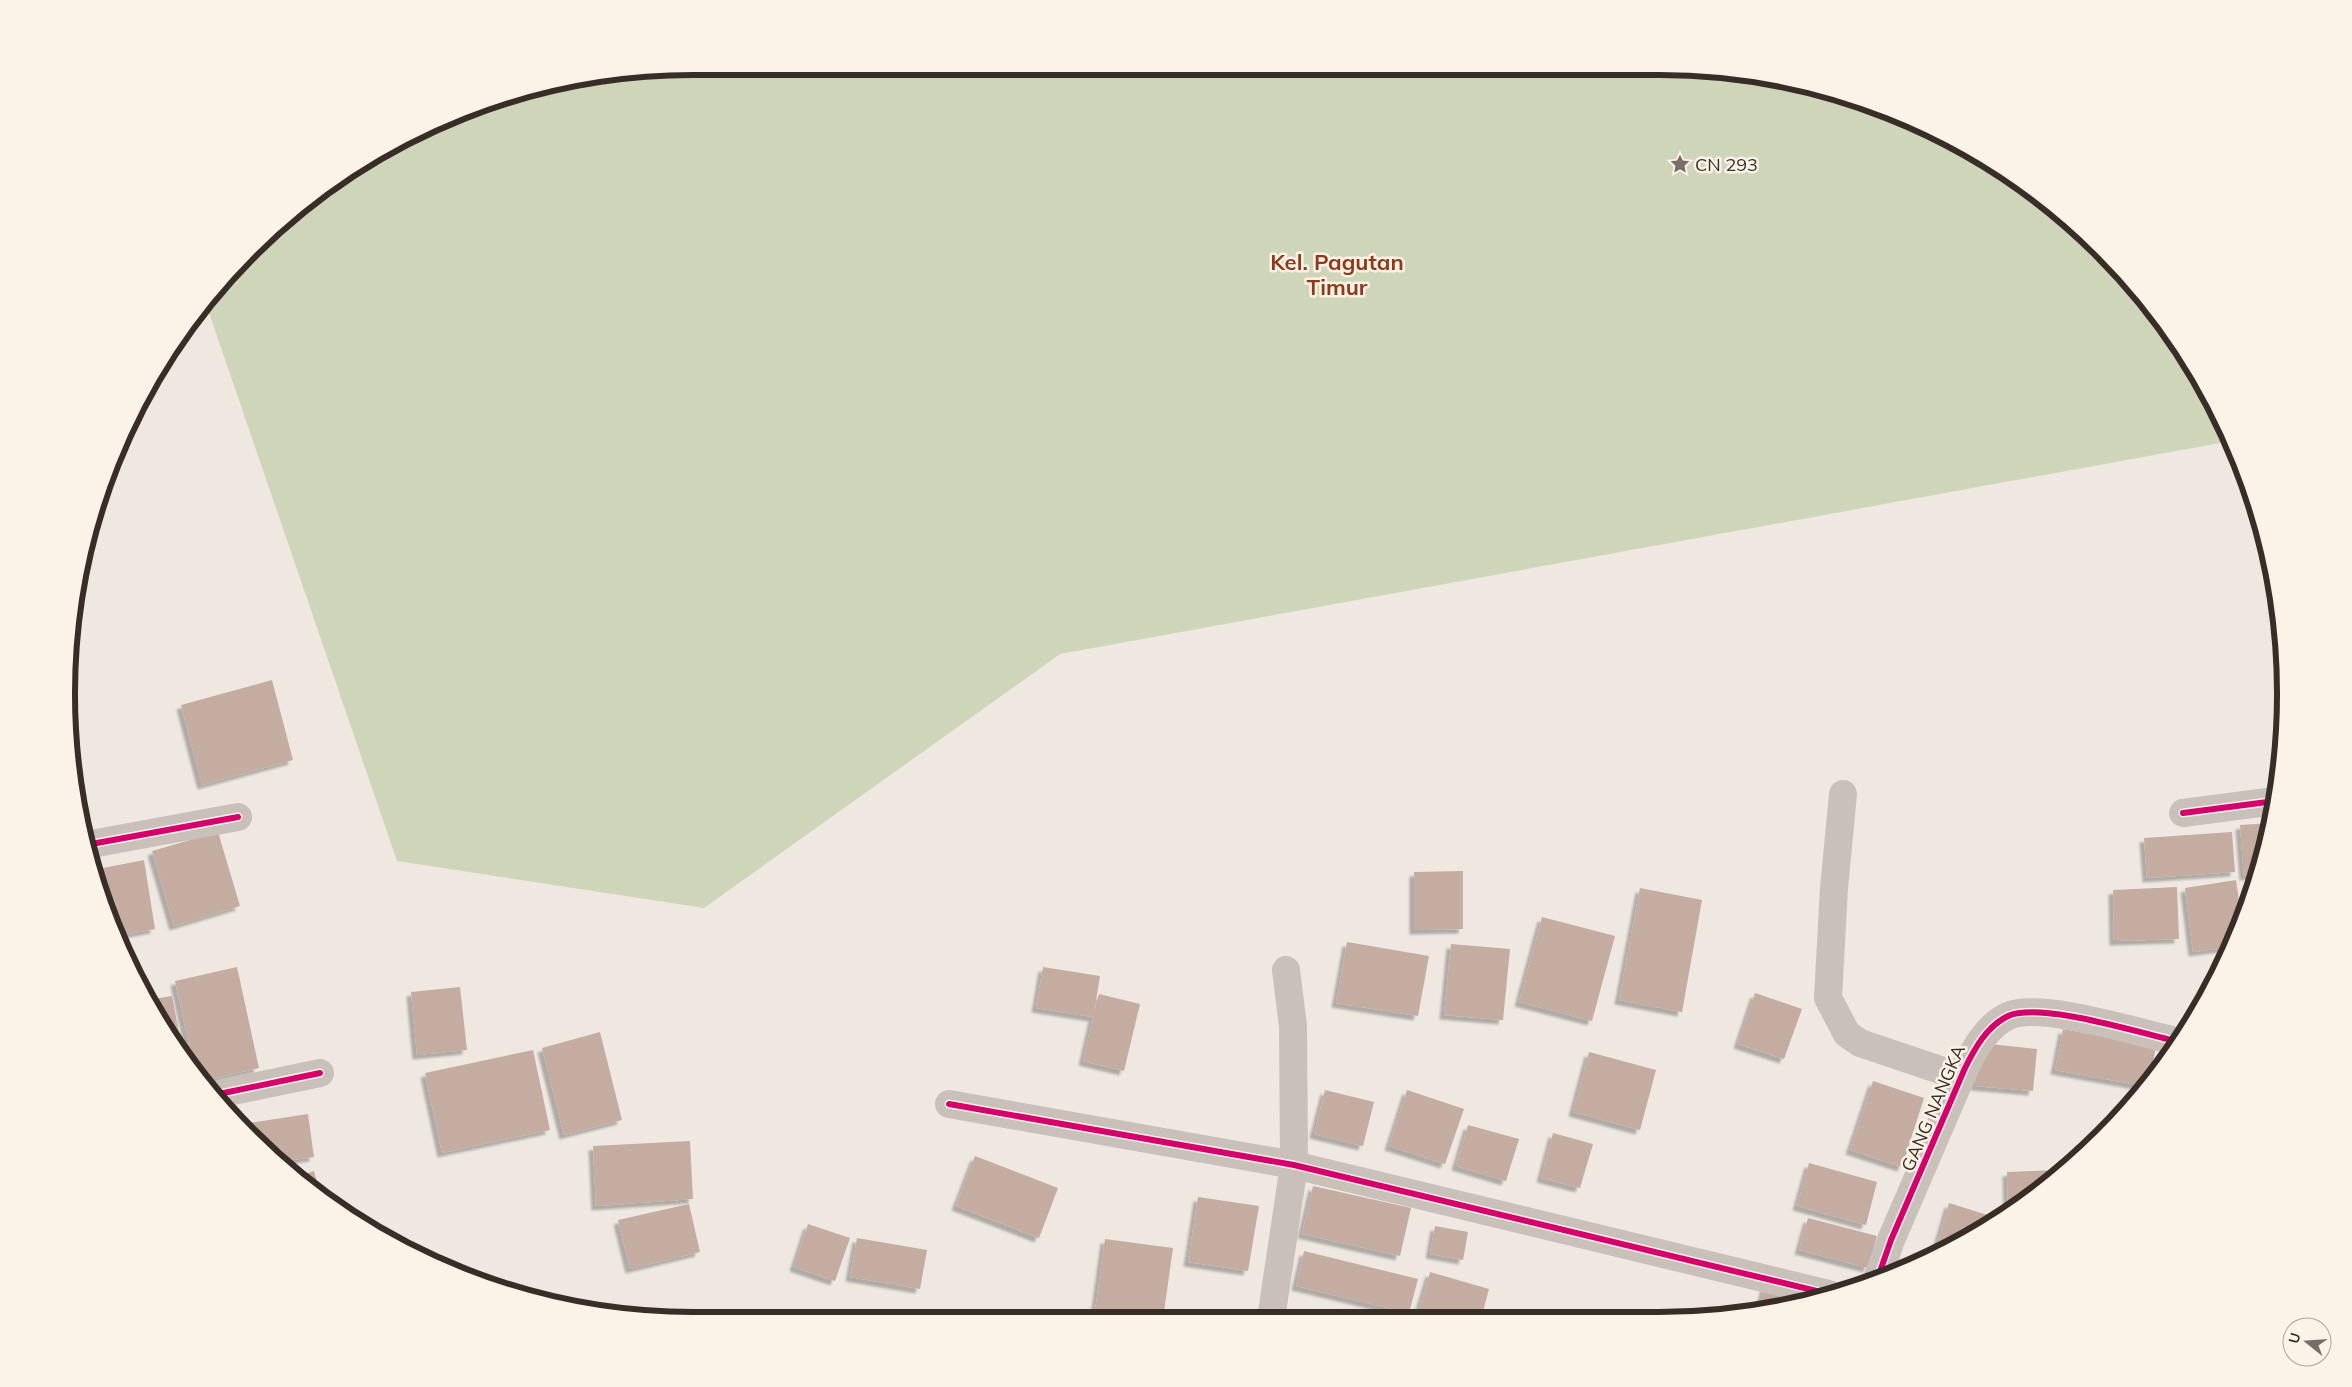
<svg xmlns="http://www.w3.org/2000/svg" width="2352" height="1387" font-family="Mulish,sans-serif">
<defs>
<filter id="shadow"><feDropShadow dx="-4.5" dy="4.5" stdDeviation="1" flood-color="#0004"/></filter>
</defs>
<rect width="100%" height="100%" fill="#eee8e1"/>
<!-- green -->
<path fill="#cfd5b9" d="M1700 68 1860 99 2007 172 2102 250 2180 345 2231 441 1060 654 704 908 397 861 206 304 250 250 312 196 416 131 492 99 611 72Z"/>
<!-- building -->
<g fill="#c4aca1" filter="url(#shadow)">
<path d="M272 680 293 760 202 785 181 705Z"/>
<path d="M2272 823 2256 875 2244 876 2240 825Z"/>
<path d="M218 832 240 906 174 926 152 851Z"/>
<path d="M2232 832 2235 872 2147 878 2144 838Z"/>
<path d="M144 860 155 929 118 936 100 895 93 870Z"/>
<path d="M1463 871V929L1414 930V872Z"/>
<path d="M2236 880 2242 921 2231 947 2193 952 2185 888Z"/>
<path d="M2177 887 2179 939 2114 941 2113 890Z"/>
<path d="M1640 888 1702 900 1682 1012 1619 1000Z"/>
<path d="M1542 917 1615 936 1592 1021 1519 1002Z"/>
<path d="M1347 942 1429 956 1418 1016 1336 1003Z"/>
<path d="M1451 944 1510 949 1503 1020 1444 1015Z"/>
<path d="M237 967 259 1068 201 1081 196 1076 175 981Z"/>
<path d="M1043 967 1100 976 1094 1013 1099 994 1140 1004 1124 1071 1083 1061 1093 1017 1036 1008Z"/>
<path d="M460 987 467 1050 417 1055 411 992Z"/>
<path d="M1755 993 1802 1009 1784 1059 1738 1044Z"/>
<path d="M172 996 184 1058 147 1000Z"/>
<path d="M2063 1029 2156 1046 2150 1079 2144 1086 2055 1070Z"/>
<path d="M600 1032 622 1120 564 1135 542 1048Z"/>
<path d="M1980 1043 2037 1049 2033 1091 1975 1086Z"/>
<path d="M533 1050 550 1130 442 1153 425 1073Z"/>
<path d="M1589 1052 1656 1070 1640 1130 1573 1112Z"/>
<path d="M1873 1081 1924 1098 1902 1167 1850 1150Z"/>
<path d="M1325 1090 1374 1102 1363 1146 1314 1134Z"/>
<path d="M1407 1090 1464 1109 1445 1164 1389 1146Z"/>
<path d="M308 1114 314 1157 277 1162 242 1124Z"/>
<path d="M1468 1125 1519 1139 1506 1181 1456 1166Z"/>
<path d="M1553 1133 1593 1144 1580 1188 1541 1178Z"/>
<path d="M690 1141 693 1199 596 1206 593 1146Z"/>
<path d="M975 1156 1058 1188 1039 1238 956 1206Z"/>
<path d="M1809 1163 1877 1182 1866 1225 1797 1206Z"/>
<path d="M2059 1170 2055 1173 2008 1209 2007 1172Z"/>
<path d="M314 1171 321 1197 295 1177Z"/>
<path d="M1313 1186 1411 1208 1400 1256 1302 1234Z"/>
<path d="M1198 1197 1259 1206 1248 1271 1188 1262Z"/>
<path d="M1949 1203 1994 1217 1993 1221 1972 1237 1943 1250 1936 1248Z"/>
<path d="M689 1204 700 1252 630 1269 618 1220Z"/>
<path d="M1808 1218 1877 1236 1868 1268 1799 1250Z"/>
<path d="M808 1224 850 1238 835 1281 794 1267Z"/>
<path d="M1435 1226 1468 1232 1463 1260 1430 1254Z"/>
<path d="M857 1238 927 1250 920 1289 850 1277Z"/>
<path d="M1105 1239 1173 1248 1163 1319H1094Z"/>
<path d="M1304 1251 1418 1279 1409 1313 1296 1286Z"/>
<path d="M1430 1272 1489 1289 1481 1319H1416Z"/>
<path d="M1765 1285 1813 1297 1760 1307Z"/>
<rect x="1226" y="1311" width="34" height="8"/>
</g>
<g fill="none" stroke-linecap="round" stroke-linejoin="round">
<!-- minor -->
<g stroke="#c8c0b9" stroke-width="28">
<path d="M1843 794 1834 888 1828 998 1847 1034 1860 1043 1961 1077"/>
<path d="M2183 813 2275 801"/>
<path d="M86 845 238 817"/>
<path d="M214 1095 320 1073"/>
<path d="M949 1104 1294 1165 1829 1294"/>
<path d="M1877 1280 1891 1240 1965 1068C1975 1048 1987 1026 2008 1016 2040 1001 2143 1034 2180 1042"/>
<path d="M1271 1319 1294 1165 1293 1026 1286 970"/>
</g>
<defs>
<g id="cycleway">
<path d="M2183 813 2275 801"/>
<path d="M86 845 238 817"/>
<path d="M214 1095 320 1073"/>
<path d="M949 1104 1294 1165 1829 1294"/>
<path d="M1877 1280 1891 1240 1965 1068C1975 1048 1987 1026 2008 1016 2040 1001 2143 1034 2180 1042"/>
</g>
</defs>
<!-- cycleway casing -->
<use href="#cycleway" stroke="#fbf3e8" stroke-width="9"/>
<!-- cycleway -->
<use href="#cycleway" stroke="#d6006c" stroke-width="6"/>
</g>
<!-- icons -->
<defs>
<symbol id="sight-bare" viewBox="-9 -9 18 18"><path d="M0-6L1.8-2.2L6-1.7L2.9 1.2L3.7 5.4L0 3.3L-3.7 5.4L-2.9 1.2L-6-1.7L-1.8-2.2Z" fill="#786e68" stroke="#fbf3e8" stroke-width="2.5" paint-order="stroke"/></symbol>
</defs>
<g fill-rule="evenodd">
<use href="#sight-bare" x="1666" y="150" width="28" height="28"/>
</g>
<g text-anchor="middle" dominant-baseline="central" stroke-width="5" stroke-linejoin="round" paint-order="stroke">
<!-- poi labels -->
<g font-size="18" fill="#392d27" stroke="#fbf3e8" text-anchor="start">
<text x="1695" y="164">CN 293</text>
</g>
<!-- street labels -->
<g font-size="18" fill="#392d27" stroke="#fbf3e8">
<text transform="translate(1933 1108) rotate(-67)">GANG NANGKA</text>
</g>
<!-- district labels -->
<g font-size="22" font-weight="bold" fill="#913818" stroke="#fbf3e8">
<text x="1337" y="262">Kel. Pagutan<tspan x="1337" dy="25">Timur</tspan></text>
</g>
</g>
<!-- crop -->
<path d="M0 0H2352V1387H0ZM693 75H1659A618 618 0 0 1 2277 693V694A618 618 0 0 1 1659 1312H693A618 618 0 0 1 75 694V693A618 618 0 0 1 693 75Z" fill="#fbf3e8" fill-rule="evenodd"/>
<path fill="none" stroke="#392d27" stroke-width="6" d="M693 75H1659A618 618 0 0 1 2277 693V694A618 618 0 0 1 1659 1312H693A618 618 0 0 1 75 694V693A618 618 0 0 1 693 75Z"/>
<!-- north arrow -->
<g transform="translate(2307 1342) rotate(287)"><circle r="24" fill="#fbf3e8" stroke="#ada49b"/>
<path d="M0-4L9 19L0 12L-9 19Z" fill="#786e68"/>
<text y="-8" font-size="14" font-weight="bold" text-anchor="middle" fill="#392d27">U</text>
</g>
</svg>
